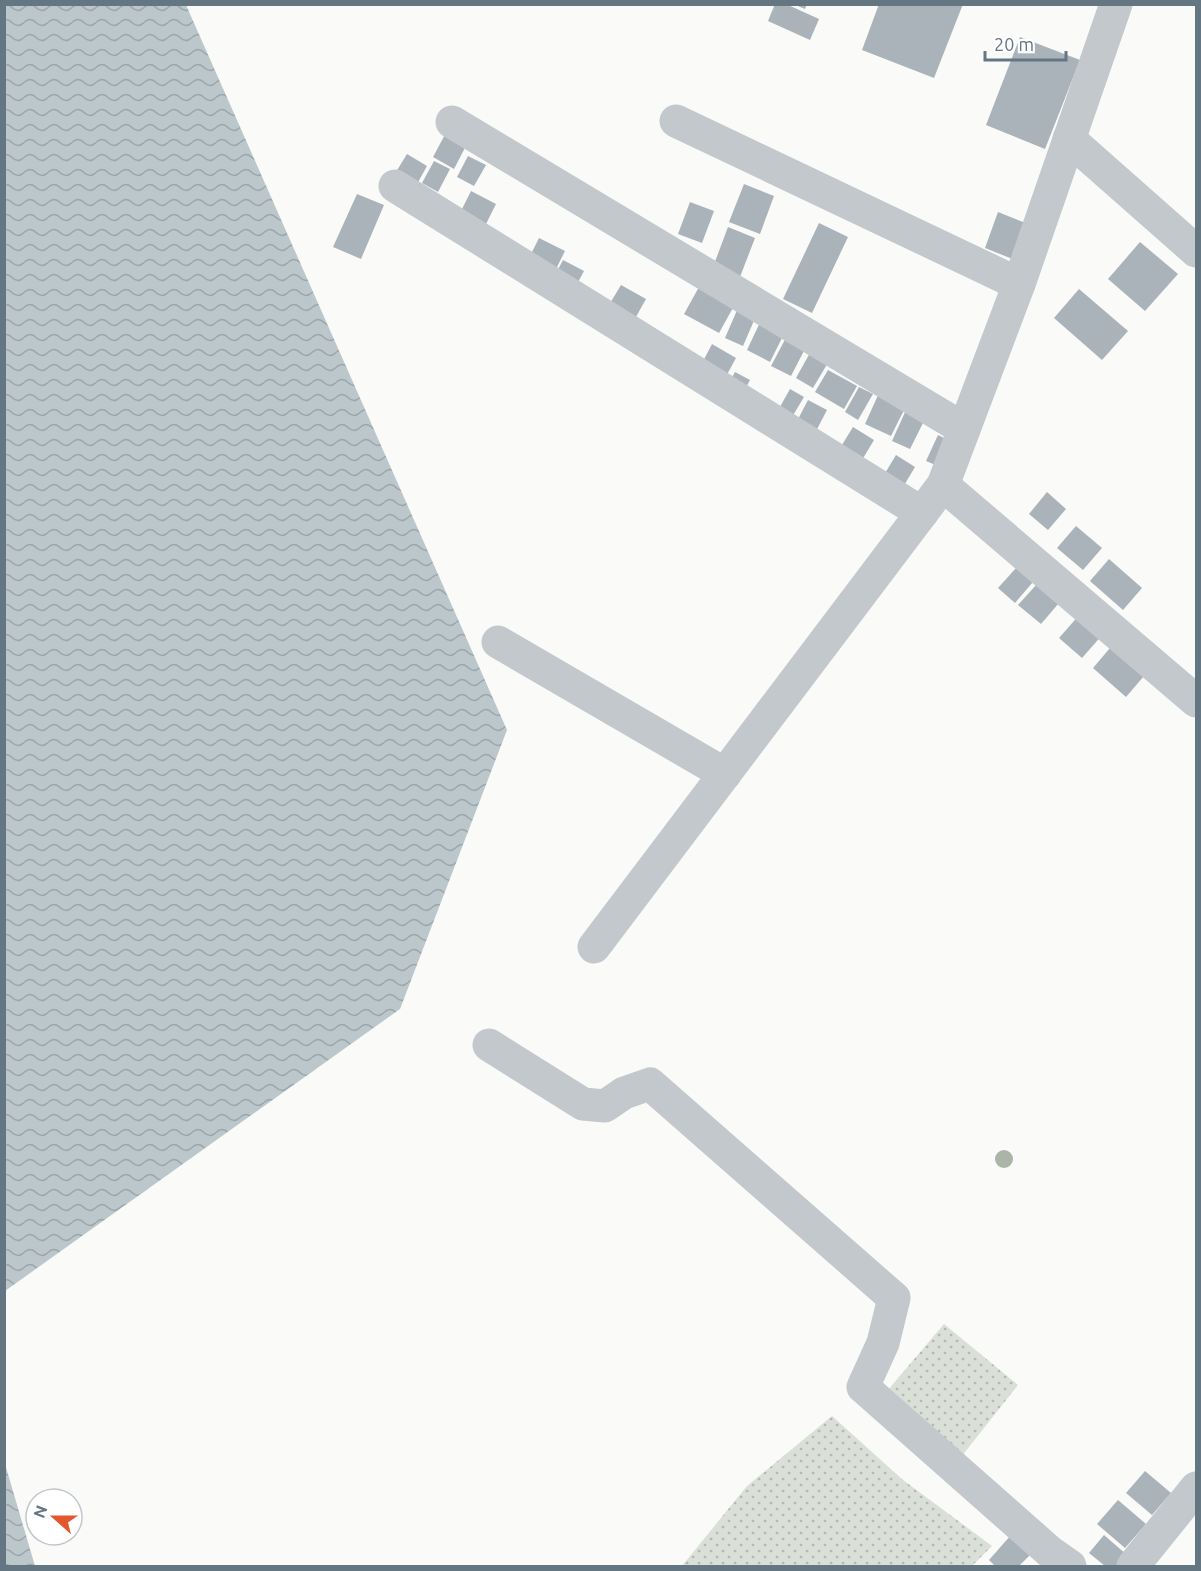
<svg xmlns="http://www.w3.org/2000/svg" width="1201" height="1571" font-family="Ubuntu,sans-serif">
<defs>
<pattern id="grass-dots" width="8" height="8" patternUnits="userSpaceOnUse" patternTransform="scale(1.5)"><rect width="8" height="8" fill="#dadfd7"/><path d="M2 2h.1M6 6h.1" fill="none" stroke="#b4b9b4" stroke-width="1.8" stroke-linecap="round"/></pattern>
<pattern id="water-waves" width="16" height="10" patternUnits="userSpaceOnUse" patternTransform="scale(1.5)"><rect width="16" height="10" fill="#bbc7cb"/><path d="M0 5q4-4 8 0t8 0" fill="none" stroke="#9ca6aa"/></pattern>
</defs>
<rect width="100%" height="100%" fill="#fafaf8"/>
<!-- grass -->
<g fill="url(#grass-dots)">
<path d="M944 1324 1018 1385 961 1457 882 1397Z"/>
<path d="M832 1416 903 1480 992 1546 972 1566H682L747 1486Z"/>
</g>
<!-- water -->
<g fill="url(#water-waves)">
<path d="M5 4 186 5 507 730 400 1009 5 1291Z"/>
<path d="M4 1464H5L35 1566H5Z"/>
</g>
<!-- building -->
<g fill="#aab3b9">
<path d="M775 4H786L819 19 810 40 768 21Z"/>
<path d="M793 4H807L805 9Z"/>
<path d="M879 4H963L934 78 862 50Z"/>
<path d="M1020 37 1080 60 1045 149 986 125Z"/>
<path d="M448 129 469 140 454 169 433 157Z"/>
<path d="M407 154 427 166 417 184 396 172Z"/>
<path d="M468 156 486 165 474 186 457 177Z"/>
<path d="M434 161 450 169 438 192 422 183Z"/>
<path d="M744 184 774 196 760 234 729 222Z"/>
<path d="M471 191 496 204 484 228 459 215Z"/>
<path d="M357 194 384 205 361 259 333 247Z"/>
<path d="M690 202 714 211 702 243 678 234Z"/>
<path d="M998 212 1028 224 1015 260 985 248Z"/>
<path d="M819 223 848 237 812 313 783 299Z"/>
<path d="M728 227 755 238 740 277 713 267Z"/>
<path d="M539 238 565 251 553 275 527 262Z"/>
<path d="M1140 242 1178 274 1145 311 1108 279Z"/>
<path d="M563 260 584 271 575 288 554 277Z"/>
<path d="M621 285 646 299 632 324 606 310Z"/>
<path d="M699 287 734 306 719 333 684 314Z"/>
<path d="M1079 289 1128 331 1102 360 1054 318Z"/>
<path d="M738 308 756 316 743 346 725 338Z"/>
<path d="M764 314 788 326 770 362 747 350Z"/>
<path d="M789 332 808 343 791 376 771 366Z"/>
<path d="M712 344 736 358 723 382 699 369Z"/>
<path d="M811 351 829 361 813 388 796 378Z"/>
<path d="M828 370 857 386 844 409 815 392Z"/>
<path d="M735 372 750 380 742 395 727 387Z"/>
<path d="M859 387 873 394 858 420 845 412Z"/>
<path d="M790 389 804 397 789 422 776 414Z"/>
<path d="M879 393 906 406 891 436 865 424Z"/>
<path d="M808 400 827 410 814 435 795 425Z"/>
<path d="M906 410 925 419 910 449 892 441Z"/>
<path d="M853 427 874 440 859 465 837 453Z"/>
<path d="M938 435 950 441 938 466 926 461Z"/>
<path d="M896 455 915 467 900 492 881 480Z"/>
<path d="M1047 492 1066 509 1048 530 1029 514Z"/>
<path d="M1076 526 1102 548 1083 570 1057 548Z"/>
<path d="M1109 559 1142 588 1123 610 1090 581Z"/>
<path d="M1016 568 1033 582 1015 603 998 588Z"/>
<path d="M1037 584 1059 603 1041 624 1018 605Z"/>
<path d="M1081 613 1104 633 1082 658 1059 638Z"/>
<path d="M1116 641 1150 669 1126 697 1093 668Z"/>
<path d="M1145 1471 1171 1493 1152 1515 1126 1493Z"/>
<path d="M1118 1500 1146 1524 1125 1548 1097 1524Z"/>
<path d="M1011 1535 1031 1554 1019 1566H995L989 1560Z"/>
<path d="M1104 1535 1127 1555 1117 1566H1105L1089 1553Z"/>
</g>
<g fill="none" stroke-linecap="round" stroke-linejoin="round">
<!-- minor -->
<g stroke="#c3c8cc" stroke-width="33">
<path d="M676 121 1019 284"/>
<path d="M452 122 964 429"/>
<path d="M1069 139 1196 251"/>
<path d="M395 186 922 513"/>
<path d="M943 485 1196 701"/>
<path d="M498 642 725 774"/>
<path d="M594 947 943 485 1019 284 1116 4"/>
<path d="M489 1045 583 1104 605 1106 624 1093 650 1084 894 1298 883 1343 863 1387 1050 1552 1070 1566"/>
<path d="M1133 1566 1196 1488"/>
</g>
</g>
<!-- trees -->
<circle fill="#aab4a7" cx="1004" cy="1159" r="9"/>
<!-- border -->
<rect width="1201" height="1571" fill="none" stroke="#657683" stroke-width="12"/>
<!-- north arrow -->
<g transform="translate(54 1517) rotate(291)"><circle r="28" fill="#ffffff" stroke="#c1c8cd" stroke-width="1.5"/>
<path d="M0-4.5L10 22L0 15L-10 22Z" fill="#e4572e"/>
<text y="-9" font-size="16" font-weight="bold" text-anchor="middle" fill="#657683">N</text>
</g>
<!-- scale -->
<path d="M985 51v9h81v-9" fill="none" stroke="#657683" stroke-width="3"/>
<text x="994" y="51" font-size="18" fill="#657683" stroke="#ffffff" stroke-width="4.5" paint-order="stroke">20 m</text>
</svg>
